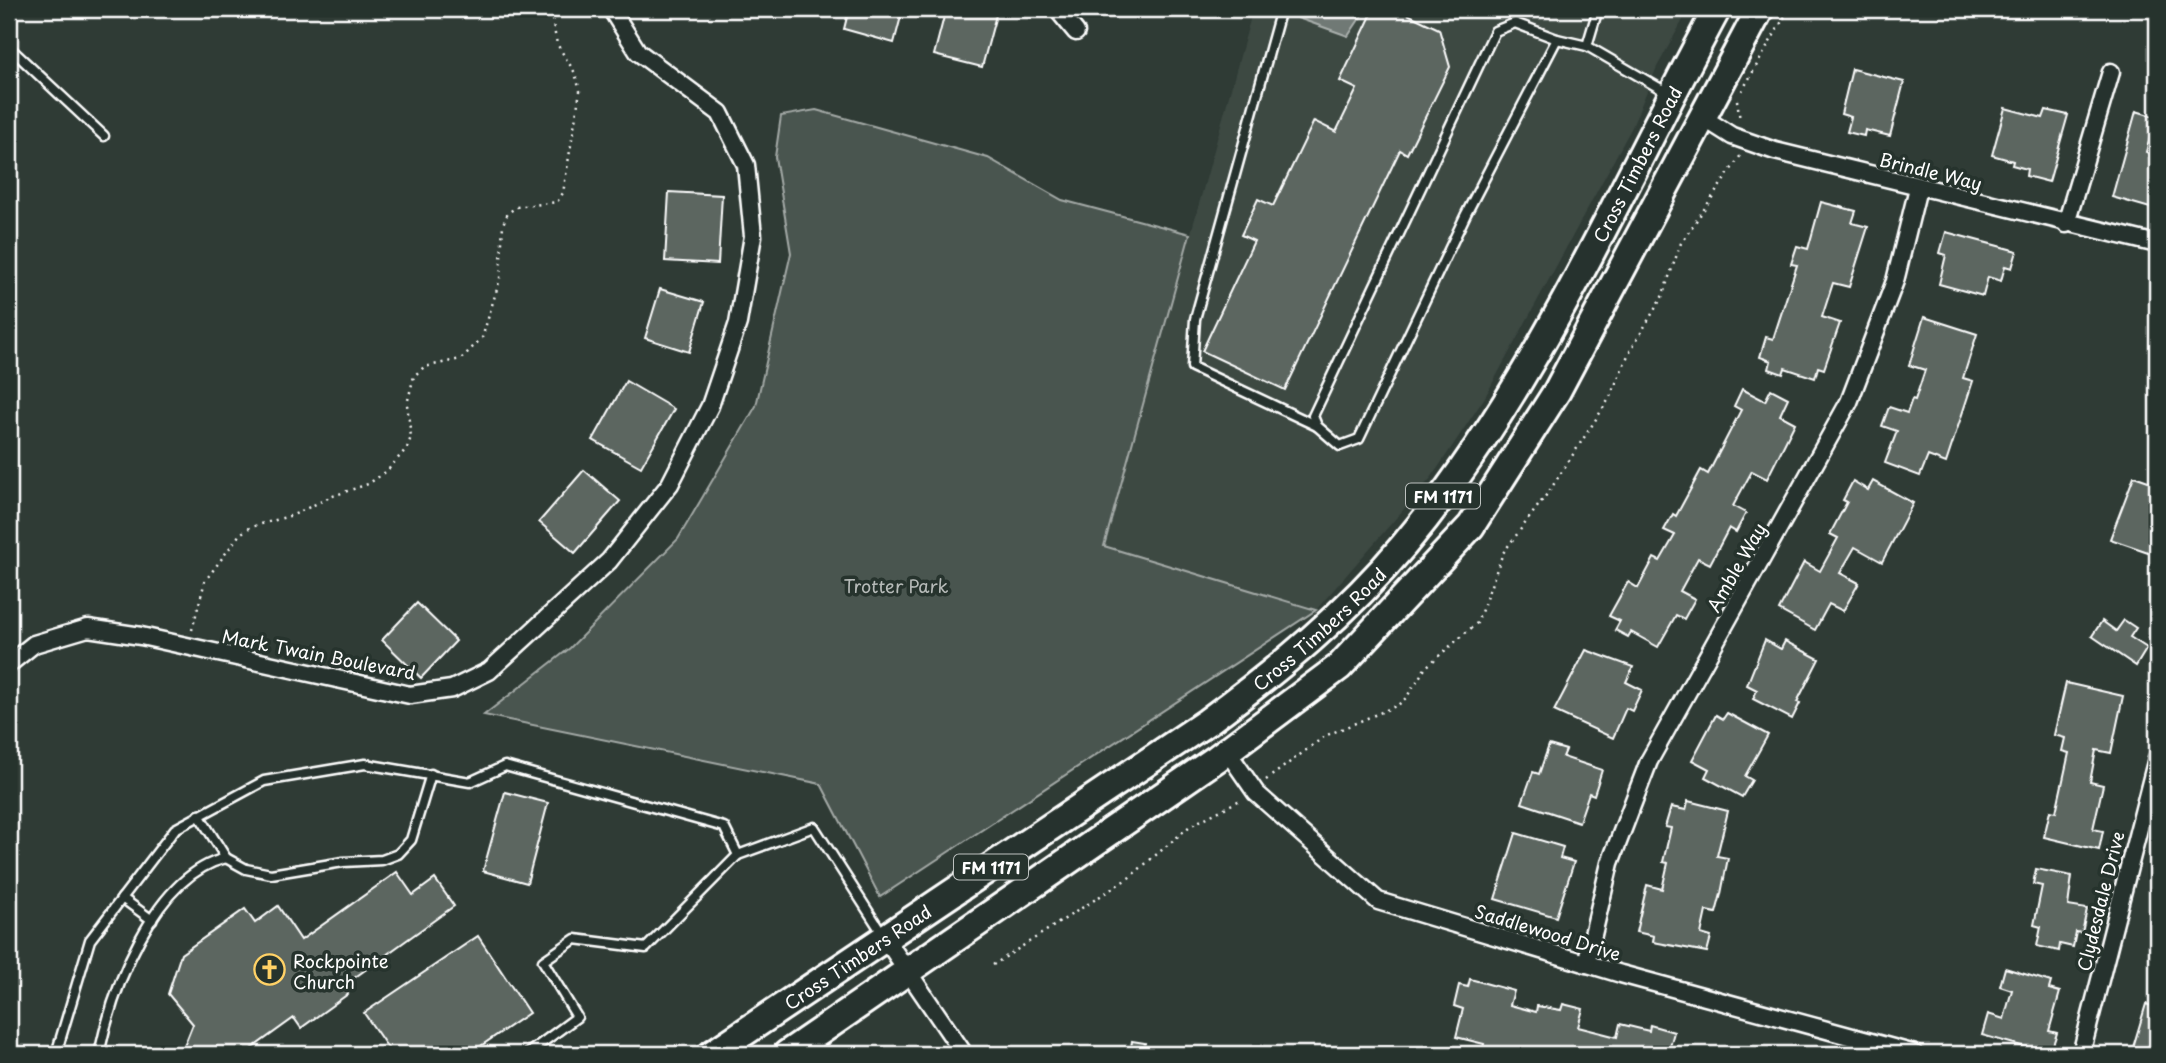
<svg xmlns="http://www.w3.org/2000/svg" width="2166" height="1063" font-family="'Playpen Sans',sans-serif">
<rect width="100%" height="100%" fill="#2f3b35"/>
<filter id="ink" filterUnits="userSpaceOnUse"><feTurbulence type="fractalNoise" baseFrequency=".0143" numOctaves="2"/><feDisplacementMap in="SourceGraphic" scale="14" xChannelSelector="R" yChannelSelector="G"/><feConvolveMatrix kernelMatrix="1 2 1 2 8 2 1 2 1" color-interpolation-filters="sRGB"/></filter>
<g filter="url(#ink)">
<!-- built -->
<path fill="#3c4842" d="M1253 9H1689L1657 67 1632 127 1485 397 1431 478 1316 610 1102 554Z"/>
<!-- green -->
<path fill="#4a544f" stroke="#a4aaa7" stroke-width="2" d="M816 110 988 158 1062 200 1190 234 1104 546 1316 610 880 897 821 784 484 715 570 648 678 539 756 406 791 253 775 157 781 116Z"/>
<!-- water -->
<path fill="#707975" stroke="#a9afac" stroke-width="2" d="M1300 9H1366L1348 36 1298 18Z"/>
<!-- building -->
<g fill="#5b6661" stroke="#fff" stroke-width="2">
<path d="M849 9H903L894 43 844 29Z"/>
<path d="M946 9H971L996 15 982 67 934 55Z"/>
<path d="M1374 9H1397L1439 29 1450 67 1407 154 1400 150 1285 390 1202 351 1254 241 1241 235 1258 199 1273 206 1314 121 1336 132 1357 89 1340 81Z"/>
<path d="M1852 69 1904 82 1890 136 1865 130 1864 136 1847 132 1851 117 1841 114Z"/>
<path d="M2005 108 2043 118 2046 110 2068 115 2049 182 2026 176 2027 169 2012 165 2013 161 1992 155Z"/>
<path d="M2136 111 2156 117 2146 152 2157 156V210L2112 197Z"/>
<path d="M669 192 722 195 718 264 665 261Z"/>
<path d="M1821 202 1856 211 1852 223 1868 227 1849 287 1833 283 1822 317 1840 323 1824 369 1818 367 1815 378 1785 368 1783 374 1769 369 1771 361 1760 357 1766 337 1773 339 1797 265 1791 264 1797 246 1808 249Z"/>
<path d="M1946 232 2017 251 2012 268 2005 266 2001 281 1988 277 1983 296 1939 284 1946 255 1940 253Z"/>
<path d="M660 289 704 302 689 352 645 338Z"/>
<path d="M1924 317 1977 334 1963 378 1973 381 1946 463 1928 456 1920 476 1885 463 1897 431 1882 426 1889 407 1907 413 1912 399 1915 400 1925 370 1909 365Z"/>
<path d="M626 381 674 409 641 467 593 440Z"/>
<path d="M1742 389 1765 401 1771 389 1788 398 1780 415 1795 423 1767 479 1752 471 1733 506 1746 513 1736 532 1729 528 1710 564 1698 558 1680 591 1695 599 1684 619 1676 615 1658 647 1631 632 1628 637 1615 630 1620 621 1609 616 1628 582 1638 588 1654 558 1660 561 1675 535 1664 530 1673 514 1676 516 1701 470 1708 474 1741 410 1734 406Z"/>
<path d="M584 470 620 501 575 553 539 522Z"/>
<path d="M2134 476 2157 484V555L2110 539Z"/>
<path d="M1853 481 1868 490 1873 481 1913 503 1882 562 1855 547 1840 573 1859 583 1843 611 1829 604 1815 630 1779 610 1804 562 1820 571 1838 538 1830 534 1847 502 1843 500Z"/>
<path d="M417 603 456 641 421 678 382 640Z"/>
<path d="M2124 620 2136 628 2130 637 2147 648 2136 666 2092 636 2102 621 2116 631Z"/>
<path d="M1765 640 1781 649 1785 641 1819 659 1797 702 1800 703 1792 719 1753 699 1757 690 1747 685Z"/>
<path d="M1586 650 1633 667 1626 682 1642 690 1632 711 1626 708 1613 738 1554 711Z"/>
<path d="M2066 683 2123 696 2111 753 2096 750 2090 782 2103 785 2093 829 2103 831 2099 850 2044 837 2050 811 2056 812 2069 753 2062 751 2065 738 2054 735Z"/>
<path d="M1727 713 1768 735 1745 776 1752 780 1742 797 1705 777 1709 769 1692 760 1716 715 1723 719Z"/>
<path d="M1549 745 1566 750 1563 757 1602 770 1594 795 1589 793 1579 822 1522 803 1533 772 1539 774Z"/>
<path d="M505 792 548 803 527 883 483 871Z"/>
<path d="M1688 801 1728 811 1717 856 1728 858 1721 894 1716 913 1706 911 1701 934 1711 937 1707 952 1653 942 1654 936 1636 932 1647 885 1662 889 1668 863 1663 862 1671 828 1665 827 1671 807 1686 810Z"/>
<path d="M1516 833 1563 847 1560 858 1574 862 1556 917 1495 899Z"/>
<path d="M2036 869 2072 876 2068 906 2087 909 2082 933 2076 932 2073 947 2060 944 2059 951 2037 946 2041 927 2034 925 2042 886 2033 884Z"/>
<path d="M397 872 413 895 435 879 454 906 343 986 348 994 301 1028 294 1018 244 1054H181L193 1024 168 994 181 954 245 909 255 923 278 906 301 940Z"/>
<path d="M478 936 529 1013 469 1054H392L364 1013Z"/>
<path d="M2005 968 2051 982 2049 989 2060 992 2049 1031 2057 1033 2050 1054 1982 1035 1988 1014 2004 1019 2012 990 2000 986Z"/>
<path d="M1470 979 1514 991 1510 1005 1536 1012 1537 1006 1561 1010 1563 1004 1583 1009 1578 1027 1617 1037 1620 1024 1649 1031 1650 1025 1674 1032 1668 1054 1482 1052 1484 1044 1456 1037 1463 1009 1454 1006 1459 985 1468 987Z"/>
<path d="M2146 1004 2157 1008V1054H2131Z"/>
<path d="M1132 1041 1145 1043 1143 1054H1130Z"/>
</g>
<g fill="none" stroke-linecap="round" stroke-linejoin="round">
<defs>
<g id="service">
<path d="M1281 9 1195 319 1192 367 1317 426"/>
<path d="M1598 9 1587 46 1668 93"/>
<path d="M1515 23 1557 39 1466 214 1359 439 1340 446 1317 426 1313 416 1495 31Z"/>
<path d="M1557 39 1587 46"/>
<path d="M9 47 104 136"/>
<path d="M199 815 226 858"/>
<path d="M122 898 152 920"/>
<path d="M56 1054 90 940 175 829 264 781 365 764 470 782 505 766 724 827 738 855 814 827 884 936"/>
<path d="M99 1054C113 989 153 876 226 858L246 869 271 874 343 862 382 860 398 854 411 840 431 774"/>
<path d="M527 1054 577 1017 543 961 575 939 646 948 738 855"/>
</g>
<g id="minor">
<path d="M1057 9 1076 32"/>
<path d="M1702 117 1732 136 1775 151 2157 244"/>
<path d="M2066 224 2111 72"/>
<path d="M9 664 34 644 88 628 141 636 410 695 452 689 489 671 609 561 670 484 710 406 738 323 753 236 746 165 720 113 638 52 611 9"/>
<path d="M1227 751 1256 793 1378 901 1621 974 1915 1054"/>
<path d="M885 938 964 1054"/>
<path d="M1586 964 1610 863 1649 761 1849 402 1895 281 1918 188"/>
<path d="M2081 1054 2157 758"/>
</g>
<g id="primary">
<path id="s1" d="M712 1054 1207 722C1278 670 1347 613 1404 545 1536 388 1620 188 1717 9"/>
<path d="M787 1054 1216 759 1339 667 1471 526 1557 391 1760 9"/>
</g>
</defs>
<!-- service casing -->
<use href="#service" stroke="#fff" stroke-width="13"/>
<!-- minor casing -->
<use href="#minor" stroke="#fff" stroke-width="21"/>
<!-- primary casing -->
<use href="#primary" stroke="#fff" stroke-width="32"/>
<!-- path -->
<g stroke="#fff" stroke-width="2.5" stroke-dasharray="2 5" stroke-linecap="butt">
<path d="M1742 91 1789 9"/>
<path d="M1737 100 1740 120"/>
<path d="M192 630 205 581 240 534 251 527 293 515 330 497 368 484 387 471 407 448 411 437 407 404 414 376 424 367 461 359 482 338 500 279 503 224 508 213 516 207 557 202 563 193 580 91 575 73 557 44 550 9"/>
<path d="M1266 780 1325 736 1398 705 1406 698 1426 667 1477 623 1503 553 1550 490 1609 399 1629 353 1662 297 1681 243 1741 155"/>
<path d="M993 965 1130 877 1190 826 1242 799"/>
</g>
<!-- service -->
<use href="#service" stroke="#26332d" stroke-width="8"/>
<!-- minor -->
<use href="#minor" stroke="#26332d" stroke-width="16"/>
<!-- primary -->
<use href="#primary" stroke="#26332d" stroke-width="26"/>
</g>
</g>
<!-- icons -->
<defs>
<symbol id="church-ring" viewBox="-11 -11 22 22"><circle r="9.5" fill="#26332d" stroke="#ffd166" stroke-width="1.5"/><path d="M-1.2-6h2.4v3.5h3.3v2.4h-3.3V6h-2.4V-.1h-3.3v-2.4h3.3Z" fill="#ffd166"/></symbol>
</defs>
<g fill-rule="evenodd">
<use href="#church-ring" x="252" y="952" width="35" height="35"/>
</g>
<g text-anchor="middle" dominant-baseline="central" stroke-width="7" stroke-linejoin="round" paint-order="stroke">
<!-- shield labels -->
<g fill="#26332d" stroke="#bec2c0" stroke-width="2">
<rect x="1406" y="483.5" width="74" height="25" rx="5"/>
<rect x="954" y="854.5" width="74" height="25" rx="5"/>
</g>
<g font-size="16" font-weight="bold" fill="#fff">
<text x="1443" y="496">FM 1171</text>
<text x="991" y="867">FM 1171</text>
</g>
<!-- street labels -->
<g font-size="18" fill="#fff" stroke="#26332d">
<text stroke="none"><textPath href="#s1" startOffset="1309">Cross Timbers Road</textPath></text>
<text transform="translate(1931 171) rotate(14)">Brindle Way</text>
<text transform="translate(1736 567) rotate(-60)">Amble Way</text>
<text stroke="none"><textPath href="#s1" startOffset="742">Cross Timbers Road</textPath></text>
<text transform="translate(319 654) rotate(11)">Mark Twain Boulevard</text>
<text transform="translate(2100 901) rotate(-76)">Clydesdale Drive</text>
<text transform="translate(1548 932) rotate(17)">Saddlewood Drive</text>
<text stroke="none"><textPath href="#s1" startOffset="175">Cross Timbers Road</textPath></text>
</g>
<!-- park labels -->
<g font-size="18" fill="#b7bbb9" stroke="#26332d">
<text x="896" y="585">Trotter Park</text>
</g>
<!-- poi labels -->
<g font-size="18" fill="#fff" stroke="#26332d" text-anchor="start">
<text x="293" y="960">Rockpointe<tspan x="293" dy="21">Church</tspan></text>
</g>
</g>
<!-- margin -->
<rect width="2166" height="1063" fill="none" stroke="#26332d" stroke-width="35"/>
<rect x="18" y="18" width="2131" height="1028" fill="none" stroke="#fff" stroke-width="2.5" filter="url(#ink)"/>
</svg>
